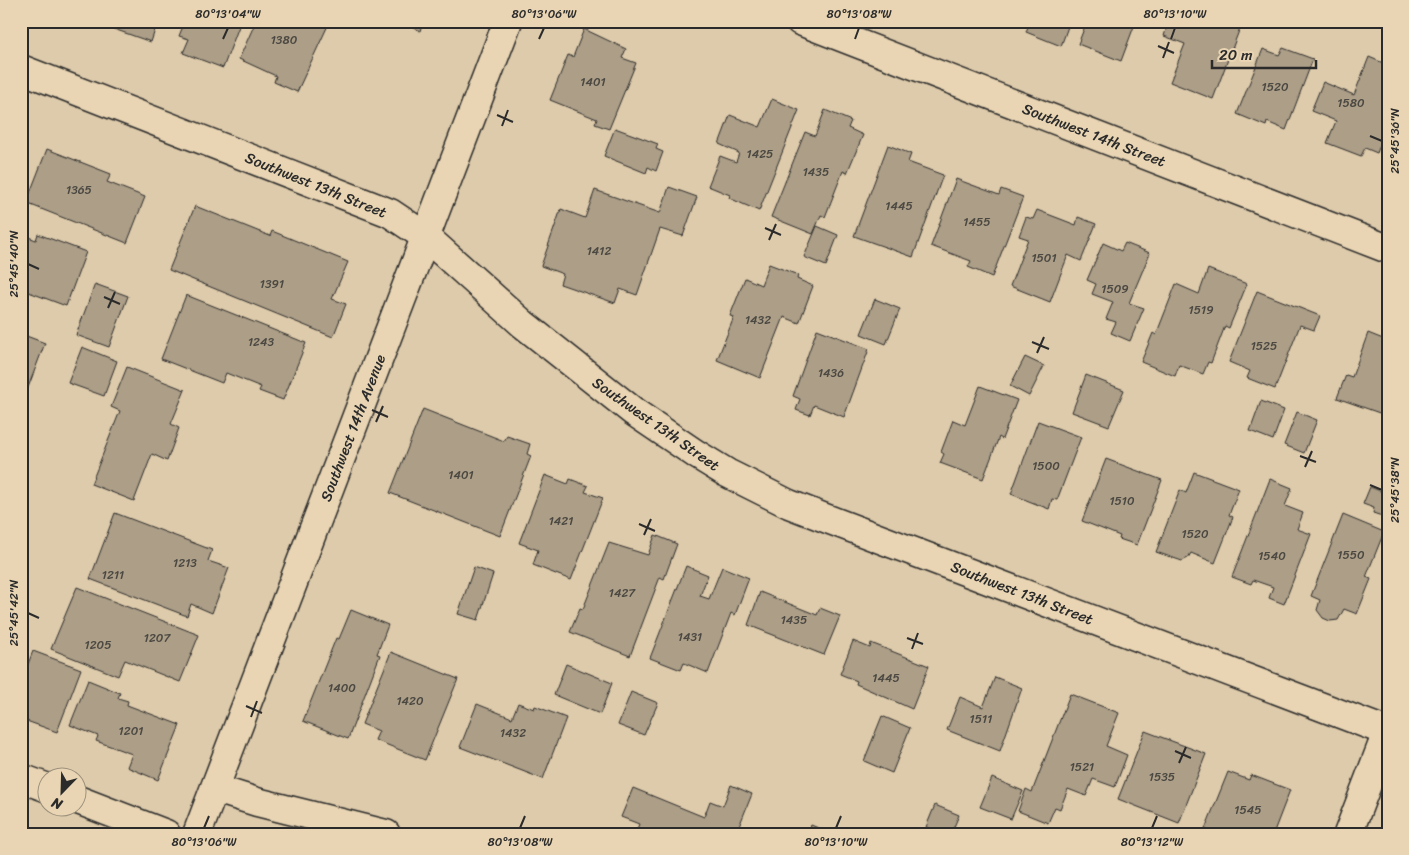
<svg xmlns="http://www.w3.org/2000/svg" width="1409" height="855" font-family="Sriracha,sans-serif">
<rect width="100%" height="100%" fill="#decbab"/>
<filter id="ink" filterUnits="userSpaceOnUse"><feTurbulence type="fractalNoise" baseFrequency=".02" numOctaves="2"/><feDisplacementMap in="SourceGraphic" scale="10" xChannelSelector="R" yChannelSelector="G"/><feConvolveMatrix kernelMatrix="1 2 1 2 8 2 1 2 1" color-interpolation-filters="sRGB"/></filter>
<g filter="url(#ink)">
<!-- building -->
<g fill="#ac9e87" stroke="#2b2b2b">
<path d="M110 21H158L151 42 108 27Z"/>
<path d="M185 21H241L223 68 183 53 189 39 179 36Z"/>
<path d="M256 21H330L297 92 274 82 276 76 239 59Z"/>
<path d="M403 21H423L420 31Z"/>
<path d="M1023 21H1070L1061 46 1026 32 1029 24Z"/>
<path d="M1087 21H1136L1121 61 1078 44Z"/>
<path d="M1146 21H1162L1160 26Z"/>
<path d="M1169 21H1222L1240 28 1213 99 1170 82 1185 44 1164 36Z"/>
<path d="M584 29 626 49 622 58 636 63 609 129 595 124 597 119 550 100 568 55 573 57Z"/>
<path d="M1283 48 1313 59 1286 130 1267 122 1266 126 1237 114 1263 49 1279 55Z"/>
<path d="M1369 57 1388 65V125L1377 153 1365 148 1361 156 1327 143 1336 121 1311 111 1323 82 1354 95Z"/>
<path d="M772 99 799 110 759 211 729 198 730 195 708 186 720 156 736 162 739 153 719 144 730 115 760 127Z"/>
<path d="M825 110 851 121 848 128 863 135 847 173 843 171 825 217 821 215 813 234 771 217 805 132 815 136Z"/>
<path d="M615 128 658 144 656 149 663 152 656 171 648 167 646 173 604 156Z"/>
<path d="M888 145 911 154 908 162 943 175 913 257 854 236Z"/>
<path d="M47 149 111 174 107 182 145 197 127 243 26 203Z"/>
<path d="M956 179 999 195 1001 189 1023 197 992 277 968 267 971 261 931 246Z"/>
<path d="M669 187 697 197 683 236 660 229 637 295 620 289 615 303 560 284 563 274 541 266 561 209 585 218 595 190 660 213Z"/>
<path d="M195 206 270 236 272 231 348 262 332 299 346 304 333 337 169 270Z"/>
<path d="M1037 210 1076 225 1078 217 1096 224 1081 261 1068 255 1050 302 1010 286 1028 239 1019 236 1026 217 1033 219Z"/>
<path d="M817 226 838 235 826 266 804 257Z"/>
<path d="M21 234 36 240 38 234 86 252 66 306 26 291 24 296 21 295Z"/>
<path d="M1103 243 1121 251 1125 243 1150 253 1129 303 1144 308 1130 341 1111 333 1116 322 1106 319 1113 302 1092 294 1096 284 1087 280Z"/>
<path d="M769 264 798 275 797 279 813 286 799 323 784 317 760 378 717 360 734 317 730 316 745 278 761 285Z"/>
<path d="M1208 269 1247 284 1229 328 1225 326 1211 363 1208 362 1203 374 1179 365 1175 376 1141 362 1153 333 1156 335 1176 284 1199 294Z"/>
<path d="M95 284 128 296 109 347 76 335Z"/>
<path d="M1257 291 1320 316 1314 330 1300 325 1275 389 1247 378 1250 371 1229 362Z"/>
<path d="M186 295 306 343 283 400 259 391 261 387 226 373 222 383 161 359Z"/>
<path d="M875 299 900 309 886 344 861 334Z"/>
<path d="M817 329 869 349 844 417 814 405 810 415 796 410 800 399 793 396Z"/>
<path d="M1368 333 1388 341V416L1337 398 1346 375 1352 377Z"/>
<path d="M21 334 45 343 21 406Z"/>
<path d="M82 347 117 361 104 396 68 383Z"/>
<path d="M1025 357 1044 366 1029 396 1010 386Z"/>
<path d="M127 367 185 390 171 424 179 428 167 461 152 454 134 501 91 484 120 411 111 407Z"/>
<path d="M1086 375 1124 390 1109 426 1072 412Z"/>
<path d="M980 386 1017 400 1002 439 999 437 983 479 940 463 944 454 941 452 953 420 965 425Z"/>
<path d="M1261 401 1284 410 1273 440 1250 431Z"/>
<path d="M423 409 504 441 507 436 530 444 527 454 531 456 500 536 390 493Z"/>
<path d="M1297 412 1317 420 1304 453 1284 445Z"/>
<path d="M1038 421 1081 437 1057 500 1052 499 1049 509 1011 494Z"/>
<path d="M1106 459 1162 480 1137 545 1119 539 1120 536 1082 521Z"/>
<path d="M1194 472 1239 489 1229 515 1233 517 1215 563 1191 553 1188 558 1182 561 1156 552 1180 490 1186 493Z"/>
<path d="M545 475 568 484 570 479 588 486 585 492 603 498 571 580 533 565 538 550 519 543Z"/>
<path d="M1270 479 1292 488 1285 506 1303 513 1297 529 1311 534 1284 604 1269 598 1273 587 1253 580 1251 584 1232 577Z"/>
<path d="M1370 487 1388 494V514L1386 513 1385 517 1373 513 1374 508 1363 504Z"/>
<path d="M115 513 212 550 208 561 229 568 212 613 191 604 187 616 90 579Z"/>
<path d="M1343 515 1384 532 1366 577 1371 579 1357 614 1344 609 1338 620 1330 621 1323 618 1317 610 1320 600 1311 596Z"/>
<path d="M655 535 677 544 664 579 660 577 630 656 570 632 580 608 583 609 609 543 648 555Z"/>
<path d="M686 566 708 575 700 596 709 599 722 567 749 578 735 615 731 613 708 673 684 663 681 670 650 658Z"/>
<path d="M474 567 493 574 478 620 458 614Z"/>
<path d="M77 587 199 635 180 682 125 660 118 676 51 649Z"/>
<path d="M760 592 817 615 820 608 840 616 824 655 748 625Z"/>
<path d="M351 610 388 625 377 654 380 655 348 739 303 721 336 638 339 639Z"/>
<path d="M853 641 870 648 871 643 929 666 912 709 856 684 857 681 840 674Z"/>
<path d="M33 651 81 669 57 732 21 719V682Z"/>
<path d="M391 652 458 679 425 760 375 740 379 731 362 724Z"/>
<path d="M566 664 612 683 600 714 554 695Z"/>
<path d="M995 677 1022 688 1000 751 947 730 960 697 983 707Z"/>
<path d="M88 680 120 693 118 698 128 701 127 705 180 725 158 780 127 767 132 754 96 741 98 736 70 725Z"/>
<path d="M631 692 658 703 644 735 618 725Z"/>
<path d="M1070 694 1119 713 1106 746 1127 755 1115 787 1093 779 1086 796 1068 789 1060 809 1055 807 1048 823 1018 811 1026 789 1032 792Z"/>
<path d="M518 703 534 709 535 706 566 718 543 779 460 747 477 704 512 718Z"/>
<path d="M882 716 910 728 892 773 864 761Z"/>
<path d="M1145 731 1206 754 1179 823 1118 799Z"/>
<path d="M1228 772 1249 780 1251 775 1290 790 1273 834H1216L1205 829Z"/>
<path d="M992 778 1023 791 1011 819 980 807Z"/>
<path d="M731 785 752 794 736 834H635L639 824 621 817 633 788 704 817 710 801 723 806Z"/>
<path d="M935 805 959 815 951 834H943L926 827Z"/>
<path d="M811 825 833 834H808Z"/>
</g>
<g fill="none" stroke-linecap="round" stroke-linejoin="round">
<defs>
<g id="minor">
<path d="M800 21 1388 249"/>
<path d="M21 69 390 213 426 237 523 324 634 412 696 454 727 473 789 504 825 518 1388 732"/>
<path d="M21 778 48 788"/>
<path d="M216 789 257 802 386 834"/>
<path d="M78 800 166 834"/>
<path d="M197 834 508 21"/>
<path d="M1348 834 1388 730"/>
</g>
</defs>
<!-- minor casing -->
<use href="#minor" stroke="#2b2b2b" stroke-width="31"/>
<!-- minor -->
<use href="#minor" stroke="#e9d5b3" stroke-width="28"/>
</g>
</g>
<!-- ticks -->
<path fill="none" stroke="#2b2b2b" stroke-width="2" d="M223 39 228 28M539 39 544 28M855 39 859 28M1171 39 1175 28M1158 46 1174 53M1163 58 1169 42M497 115 513 122M502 126 508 110M1370 136 1382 141M765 228 781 235M769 240 776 224M28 264 39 269M104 297 120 304M108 308 115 292M1032 342 1049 349M1037 353 1044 337M372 410 388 417M376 422 383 406M1300 456 1316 462M1305 467 1312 451M1370 485 1382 490M639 524 655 531M644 535 651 519M28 613 39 618M907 638 923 644M912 649 918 633M246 706 262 713M251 717 257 701M1175 751 1191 758M1179 763 1186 747M204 828 209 816M520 828 525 816M836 828 841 816M1152 828 1157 816"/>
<g text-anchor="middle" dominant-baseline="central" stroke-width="4" stroke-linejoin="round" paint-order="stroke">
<!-- number labels -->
<g font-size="12" fill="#4b4842">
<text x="284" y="40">1380</text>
<text x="593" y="82">1401</text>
<text x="1275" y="87">1520</text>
<text x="1351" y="103">1580</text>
<text x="760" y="154">1425</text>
<text x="816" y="172">1435</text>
<text x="79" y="190">1365</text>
<text x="899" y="206">1445</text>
<text x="977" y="222">1455</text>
<text x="599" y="251">1412</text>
<text x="1044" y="258">1501</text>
<text x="272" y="284">1391</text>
<text x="1115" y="289">1509</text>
<text x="1201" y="310">1519</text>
<text x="758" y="320">1432</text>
<text x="261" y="342">1243</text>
<text x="1264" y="346">1525</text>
<text x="831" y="373">1436</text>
<text x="1046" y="466">1500</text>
<text x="461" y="475">1401</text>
<text x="1122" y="501">1510</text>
<text x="561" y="521">1421</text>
<text x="1195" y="534">1520</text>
<text x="1351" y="555">1550</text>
<text x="1272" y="556">1540</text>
<text x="185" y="563">1213</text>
<text x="113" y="575">1211</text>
<text x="622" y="593">1427</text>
<text x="794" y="620">1435</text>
<text x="690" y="637">1431</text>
<text x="157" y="638">1207</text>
<text x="98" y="645">1205</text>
<text x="886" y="678">1445</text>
<text x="342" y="688">1400</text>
<text x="410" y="701">1420</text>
<text x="981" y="719">1511</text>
<text x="131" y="731">1201</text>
<text x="513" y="733">1432</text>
<text x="1082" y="767">1521</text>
<text x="1162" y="777">1535</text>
<text x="1248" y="810">1545</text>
</g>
<!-- street labels -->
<g font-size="15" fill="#2b2b2b" stroke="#e9d5b3">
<text transform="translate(1094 135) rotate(21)">Southwest 14th Street</text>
<text transform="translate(316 185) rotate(22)">Southwest 13th Street</text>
<text transform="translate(656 424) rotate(35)">Southwest 13th Street</text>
<text transform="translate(353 428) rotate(-69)">Southwest 14th Avenue</text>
<text transform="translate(1022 593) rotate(21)">Southwest 13th Street</text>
</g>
</g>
<!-- margin -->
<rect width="1409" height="855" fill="none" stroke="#e9d5b3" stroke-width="55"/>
<!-- north arrow -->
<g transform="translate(62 792) rotate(203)"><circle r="24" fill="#e9d5b3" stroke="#9d917d"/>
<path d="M0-4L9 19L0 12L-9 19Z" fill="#2b2b2b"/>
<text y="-8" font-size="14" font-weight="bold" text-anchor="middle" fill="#2b2b2b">N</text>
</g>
<!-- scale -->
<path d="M1212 60v8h104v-8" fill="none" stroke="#2b2b2b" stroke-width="2.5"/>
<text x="1219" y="60" font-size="15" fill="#2b2b2b" stroke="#e9d5b3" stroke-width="4" paint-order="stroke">20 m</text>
<rect x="28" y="28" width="1354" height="800" fill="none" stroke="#2b2b2b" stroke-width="2"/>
<g font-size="12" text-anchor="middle" fill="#2b2b2b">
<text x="228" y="18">80°13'04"W</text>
<text x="544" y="18">80°13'06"W</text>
<text x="859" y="18">80°13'08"W</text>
<text x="1175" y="18">80°13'10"W</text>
<text transform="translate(1395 141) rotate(-90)" y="4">25°45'36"N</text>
<text transform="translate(14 264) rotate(-90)" y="4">25°45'40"N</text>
<text transform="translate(1395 490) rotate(-90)" y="4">25°45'38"N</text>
<text transform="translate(14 613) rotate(-90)" y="4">25°45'42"N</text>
<text x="204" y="846">80°13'06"W</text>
<text x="520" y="846">80°13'08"W</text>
<text x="836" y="846">80°13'10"W</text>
<text x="1152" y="846">80°13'12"W</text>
</g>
</svg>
